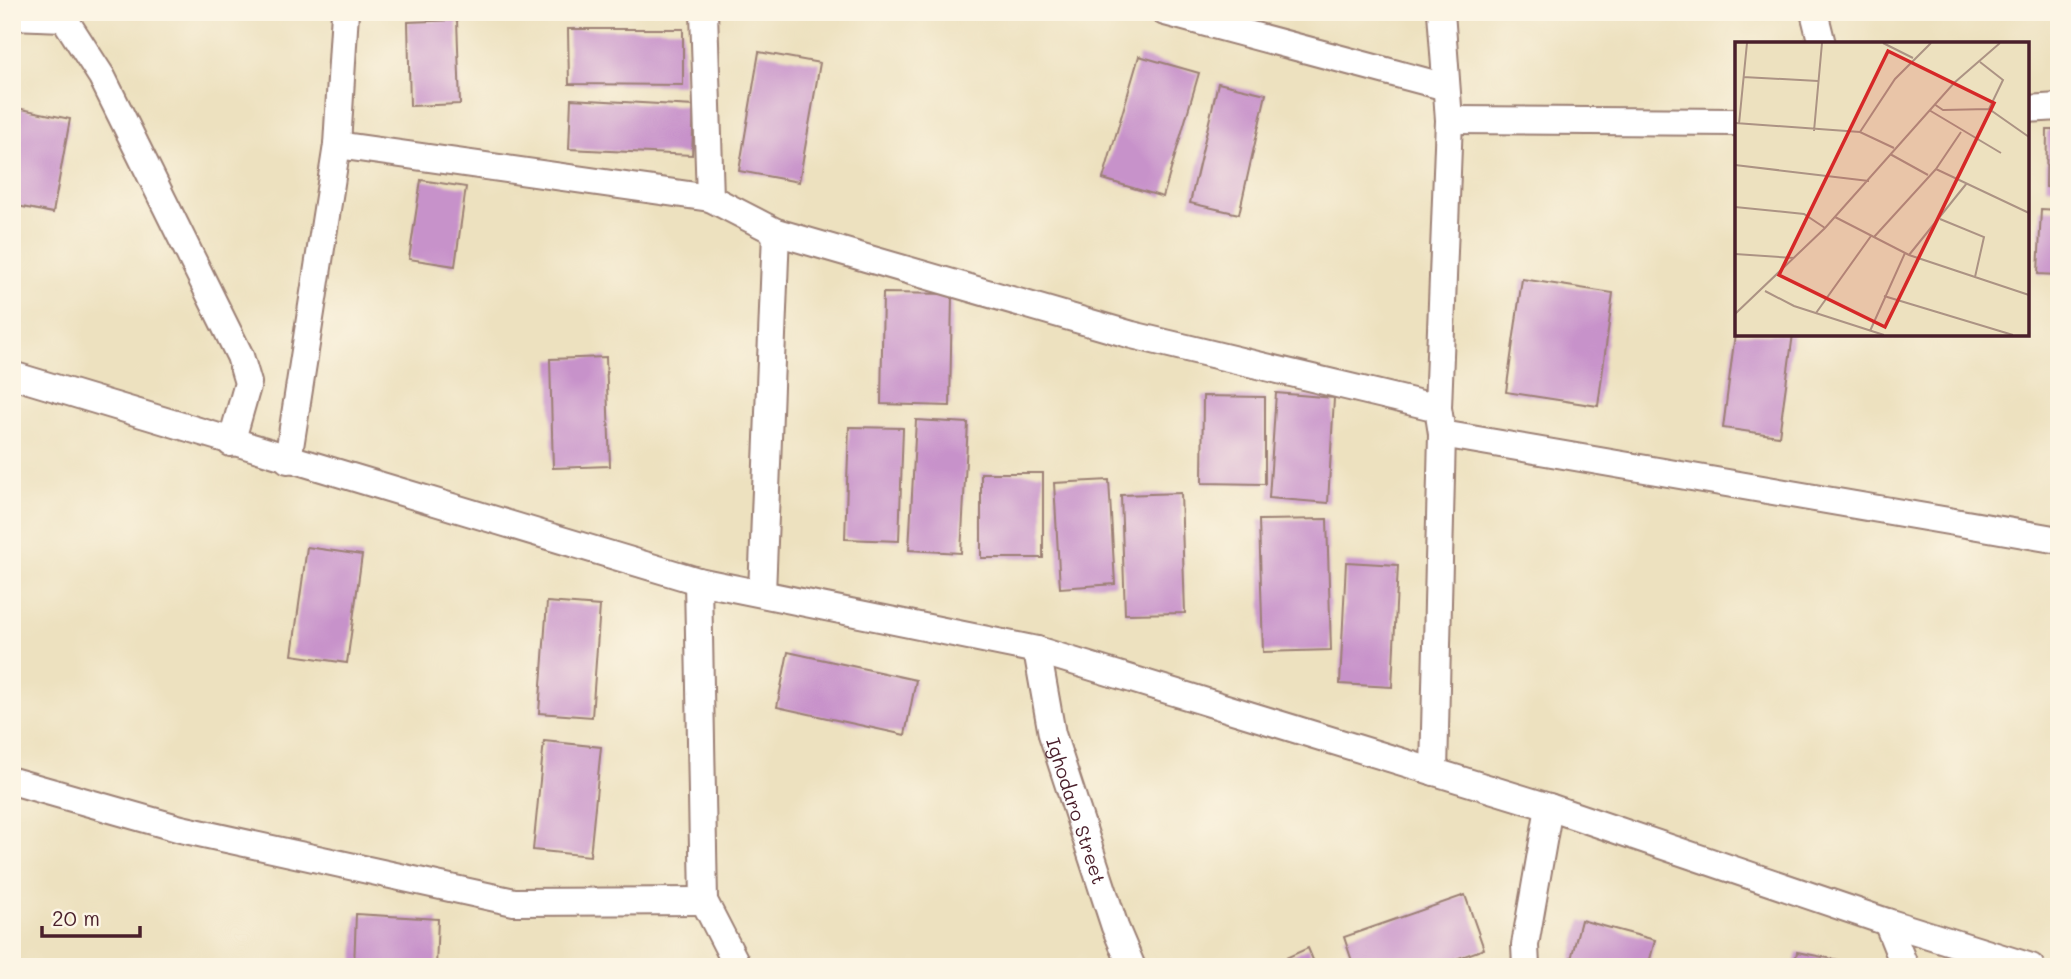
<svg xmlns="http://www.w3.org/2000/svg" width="2071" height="979" font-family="Mali,sans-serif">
<rect width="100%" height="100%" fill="#fcf5e5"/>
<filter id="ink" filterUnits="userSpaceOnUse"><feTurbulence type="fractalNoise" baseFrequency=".0143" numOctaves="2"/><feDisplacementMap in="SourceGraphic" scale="14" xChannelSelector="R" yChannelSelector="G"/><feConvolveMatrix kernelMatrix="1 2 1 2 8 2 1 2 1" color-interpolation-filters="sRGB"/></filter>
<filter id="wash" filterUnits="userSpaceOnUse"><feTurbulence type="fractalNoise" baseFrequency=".00686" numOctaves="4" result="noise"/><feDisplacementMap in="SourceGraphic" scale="28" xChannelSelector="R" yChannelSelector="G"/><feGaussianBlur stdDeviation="1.57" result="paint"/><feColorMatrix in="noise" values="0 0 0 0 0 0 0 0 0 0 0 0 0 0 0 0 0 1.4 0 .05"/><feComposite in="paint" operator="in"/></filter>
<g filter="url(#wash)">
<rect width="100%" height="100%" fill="#ede1bf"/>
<g id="blocks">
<!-- building -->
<g fill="#c792ca">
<path d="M457 20 460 104 410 106 408 22Z"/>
<path d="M568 29H683V85L569 84Z"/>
<path d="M759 52 820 63 799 182 739 171Z"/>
<path d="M1139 56 1199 73 1163 197 1103 179Z"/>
<path d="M1218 83 1266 94 1239 214 1190 203Z"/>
<path d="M571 99 694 106 692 155 569 149Z"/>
<path d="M12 107 70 119 53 213 12 205Z"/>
<path d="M2047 130H2059V188L2046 187Z"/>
<path d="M421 180 466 187 455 266 409 259Z"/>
<path d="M2041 209 2059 210V275L2038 274Z"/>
<path d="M1522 279 1613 293 1598 406 1506 392Z"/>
<path d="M883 293 952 294 950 406 881 404Z"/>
<path d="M1735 334H1793L1779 436 1723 428Z"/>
<path d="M606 357 610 466 553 468 550 359Z"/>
<path d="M1276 393 1334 398 1328 503 1269 498Z"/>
<path d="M1203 396 1265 397V484L1202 483Z"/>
<path d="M916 420 968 423 961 553 909 550Z"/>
<path d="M849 427 903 428 899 541 845 539Z"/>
<rect x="981" y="473" width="62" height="85"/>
<path d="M1109 480 1115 584 1060 588 1054 483Z"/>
<path d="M1181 493 1185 613 1125 614 1121 495Z"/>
<path d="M1327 519 1331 650 1263 652 1259 520Z"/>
<path d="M307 547 362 555 347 663 292 655Z"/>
<path d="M1346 562 1398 565 1392 687 1340 684Z"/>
<path d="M547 602 600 606 592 717 539 713Z"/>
<path d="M788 652 916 680 905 735 777 707Z"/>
<path d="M544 741 601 747 590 856 533 850Z"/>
<path d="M1465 895 1484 949 1434 967H1354L1344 937Z"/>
<path d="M356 914 438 919 436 967H354Z"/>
<path d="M1581 920 1655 940 1648 967H1569Z"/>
<path d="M1308 948 1316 967H1266Z"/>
<path d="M1797 952 1859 964 1858 967H1794Z"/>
</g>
</g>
</g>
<g filter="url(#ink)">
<use href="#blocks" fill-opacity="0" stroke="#9c8075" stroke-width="2"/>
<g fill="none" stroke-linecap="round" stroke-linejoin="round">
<defs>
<g id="street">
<path d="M65 12 64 18 102 77 240 356 248 383 231 443"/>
<path d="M704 12 710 198 776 232 1132 335 1438 408"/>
<path d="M1165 12 1446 87"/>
<path d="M1814 12 1822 44"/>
<path d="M12 16 64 18"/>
<path d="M2027 109 2059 107"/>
<path d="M1449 120 1737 122"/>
<path d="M337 145 710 198"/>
<path d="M12 375 698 581 1037 650 1549 807 1887 922 2031 967"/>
<path d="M1442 434 2059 540"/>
<path d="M288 460 337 145 345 12"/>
<path d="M698 581 704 901 738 967"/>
<path d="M762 593 776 232"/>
<path id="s1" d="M1037 650 1052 734 1115 927 1132 967"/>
<path d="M1434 772 1442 434 1438 408 1449 120 1441 12"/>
<path d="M12 781 181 829 514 902 704 901"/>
<path d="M1887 922 1905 967"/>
<path d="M1526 967 1525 945 1549 807"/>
</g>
</defs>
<!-- street casing -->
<use href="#street" stroke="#9c8075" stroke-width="30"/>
<!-- street -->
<use href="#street" stroke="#fff" stroke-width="26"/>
</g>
</g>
<g text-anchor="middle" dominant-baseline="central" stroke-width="5" stroke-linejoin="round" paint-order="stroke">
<!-- street labels -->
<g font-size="19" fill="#4a1f2b" stroke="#fcf5e5">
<text stroke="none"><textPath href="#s1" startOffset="166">Ighodaro Street</textPath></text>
</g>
</g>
<!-- overview -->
<g transform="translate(1735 42)">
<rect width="294" height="294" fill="#ede1bf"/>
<path fill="none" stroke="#ac9384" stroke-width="2" d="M148 1 178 16M245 20 268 38 254 67M8 35 83 39M199 62 208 68 254 67 294 95M194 68 266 111M0 81 125 90 159 106M4 82 12 1M79 89 87 1M125 90 160 37 196 1M155 112 193 133M0 123 134 139M201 127 226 90M0 165 69 172 90 186M100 175 174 213 294 253M205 177 249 195 240 235M139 195 201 127 294 171M0 212 59 216M174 213 232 141M30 249 59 264 149 293M149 254 278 293M81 271 136 194M0 272 90 186 219 41 265 1M135 289 170 211"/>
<path fill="#d62828" fill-opacity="0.15" stroke="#d62828" stroke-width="3.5" d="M153 9 259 61 150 285 44 233Z"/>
<rect width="294" height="294" fill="none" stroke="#4a1f2b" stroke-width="3.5"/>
</g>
<!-- margin -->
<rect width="2071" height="979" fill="none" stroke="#fcf5e5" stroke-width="42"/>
<!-- scale -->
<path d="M42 926v10h98v-10" fill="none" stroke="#4a1f2b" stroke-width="3.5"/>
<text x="52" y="926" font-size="21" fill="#4a1f2b" stroke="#fcf5e5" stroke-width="5" paint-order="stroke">20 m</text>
</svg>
